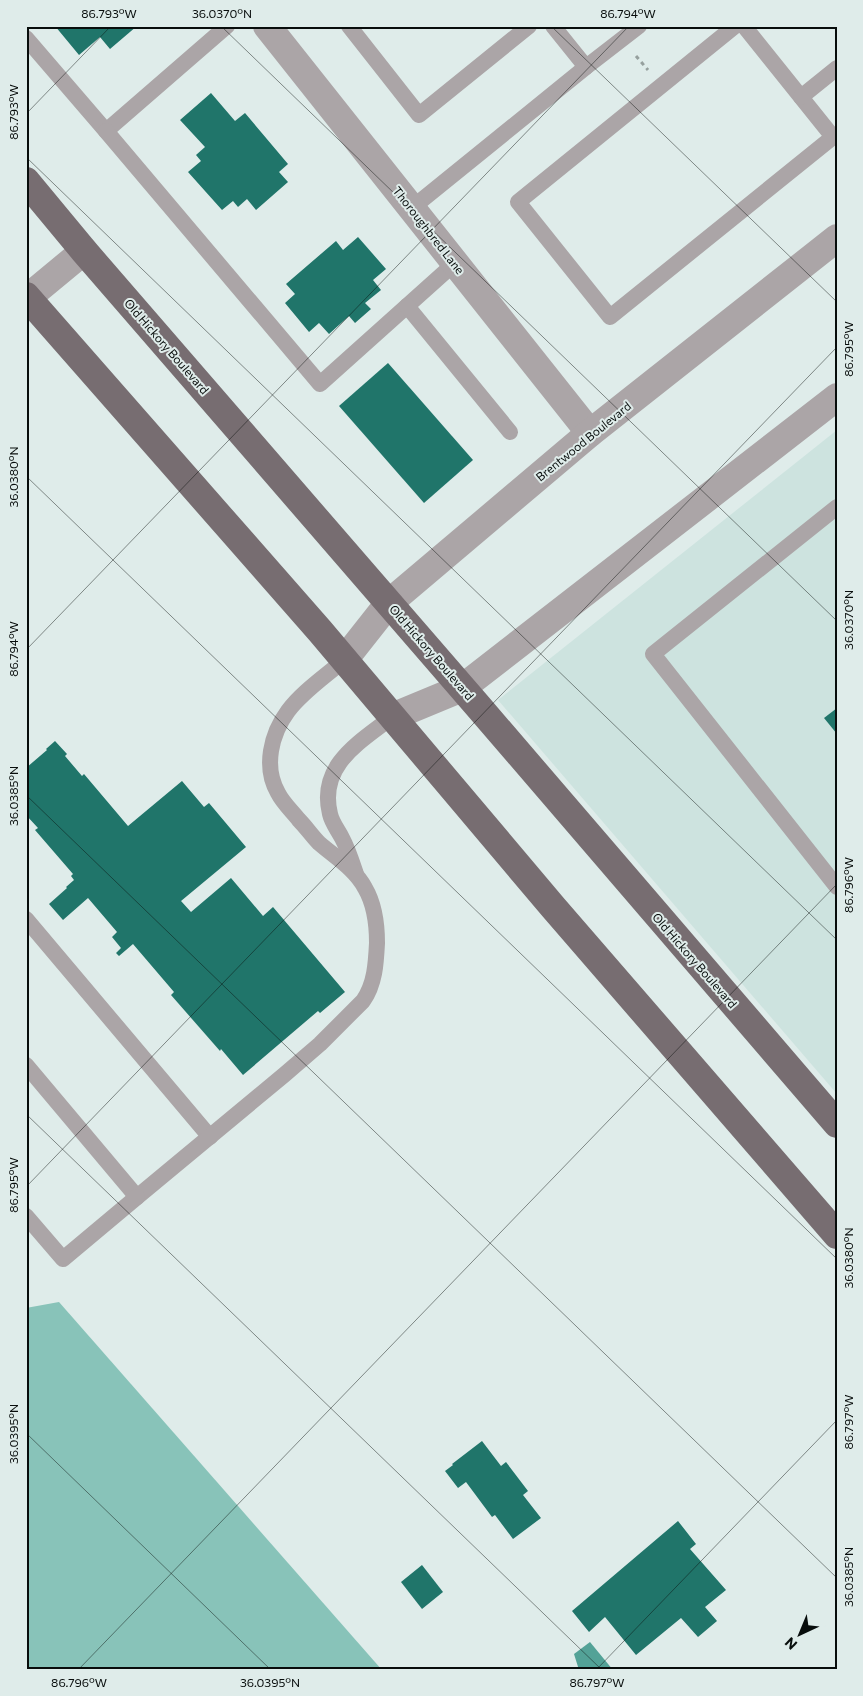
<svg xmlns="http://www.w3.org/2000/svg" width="863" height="1696" font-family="Commissioner,sans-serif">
<rect width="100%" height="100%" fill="#dfecea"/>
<!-- built -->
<path fill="#cde3df" d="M837 430V1094L498 700Z"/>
<!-- green -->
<path fill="#88c3b9" d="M59 1302 382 1670H26V1308Z"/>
<!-- water -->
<path fill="#53a297" d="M590 1642 613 1670H579L574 1654Z"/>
<!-- building -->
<g fill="#20756a">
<path d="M55 26H137L110 49 100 37 79 55Z"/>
<path d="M211 93 235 121 245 113 288 164 279 172 288 182 256 210 247 199 238 207 233 201 222 210 188 172 201 161 196 155 205 147 180 120Z"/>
<path d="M358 237 386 269 373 280 381 290 365 303 371 309 355 323 349 316 329 334 319 323 309 332 285 303 295 294 286 284 336 241 343 250Z"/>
<path d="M388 363 473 460 424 503 339 406Z"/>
<path d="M837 708V734L824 718Z"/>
<path d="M55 741 67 754 65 756 82 776 84 774 128 826 182 781 204 807 209 803 246 847 181 901 191 912 231 878 263 916 273 907 345 992 320 1013 318 1011 243 1075 221 1049 220 1051 171 995 174 992 133 944 119 956 116 953 121 948 112 937 117 932 88 898 63 920 49 904 67 888 66 887 74 880 71 876 73 874 35 830 38 828 26 815V768L47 750 46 749Z"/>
<path d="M482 1441 501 1466 506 1462 528 1491 523 1495 541 1518 513 1539 495 1515 492 1517 466 1482 458 1488 445 1471 453 1465 452 1464Z"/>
<path d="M678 1521 696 1544 690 1549 726 1590 705 1607 717 1621 698 1637 681 1618 636 1655 605 1617 589 1632 572 1611Z"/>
<path d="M422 1565 443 1592 422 1609 401 1582Z"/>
</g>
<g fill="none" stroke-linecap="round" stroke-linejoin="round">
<!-- path -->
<path stroke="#96a09e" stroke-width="3" stroke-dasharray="4 4" stroke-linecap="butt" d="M636 56 648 70"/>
<!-- service -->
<g stroke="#aba5a7" stroke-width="16">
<path d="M349 26 419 115 529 26"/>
<path d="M553 26 586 67"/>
<path d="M735 26 518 202 610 317 833 137 744 26"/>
<path d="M26 38 106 131 227 26"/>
<path d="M801 97 837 68"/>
<path d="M106 131 320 384 455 263"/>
<path d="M412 208 586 67 639 26"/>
<path d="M407 306 510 432"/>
<path d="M837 507 653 654 837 887"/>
<path d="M356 874C352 862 348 849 342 838 338 830 332 823 330 814 318 765 360 742 392 717"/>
<path d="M26 919 210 1137"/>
<path d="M26 1065 137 1197 284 1075 320 1044 363 1001C375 984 376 963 377 943 377 924 375 905 365 888 355 869 335 857 319 843 312 836 306 827 299 820 292 811 283 803 278 793 263 767 271 734 288 711 303 691 326 676 344 660"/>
<path d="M26 1216 63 1259 137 1197"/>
</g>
<!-- minor -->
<g stroke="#aba5a7" stroke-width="28">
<path d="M267 26 590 433"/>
<path d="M26 299 84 251"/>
<path d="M344 660 389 603 590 433 837 238"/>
<path d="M392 717 462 688 837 397"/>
</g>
<!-- primary -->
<g stroke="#776d71" stroke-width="28">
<path d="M26 181 84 251 477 705 837 1124"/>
<path d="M26 296 320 631 553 907 837 1235"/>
</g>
</g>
<!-- ticks -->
<path fill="none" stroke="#080d0c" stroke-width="1" stroke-opacity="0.45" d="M221 26 837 621M551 26 837 302M26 114 111 26M26 157 837 940M26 476 837 1259M26 650 629 26M26 795 837 1578M26 1114 602 1670M26 1187 837 347M26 1433 271 1670M78 1670 837 884M596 1670 837 1420"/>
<g text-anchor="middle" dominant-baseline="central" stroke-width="4" stroke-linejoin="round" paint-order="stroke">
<!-- street labels -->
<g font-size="12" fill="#080d0c" stroke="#dfecea">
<text transform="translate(429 230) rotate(52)">Thoroughbred Lane</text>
<text transform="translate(167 346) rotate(49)">Old Hickory Boulevard</text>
<text transform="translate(583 441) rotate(-39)">Brentwood Boulevard</text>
<text transform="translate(432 652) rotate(49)">Old Hickory Boulevard</text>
<text transform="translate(695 960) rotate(49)">Old Hickory Boulevard</text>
</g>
</g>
<!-- border -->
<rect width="863" height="1696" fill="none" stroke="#dfecea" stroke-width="55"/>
<!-- north arrow -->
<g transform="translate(800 1634) rotate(224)" stroke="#dfecea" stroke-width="4" paint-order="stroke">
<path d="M0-4L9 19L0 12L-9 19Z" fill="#080d0c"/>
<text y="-8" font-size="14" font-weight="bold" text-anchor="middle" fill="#080d0c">N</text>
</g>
<rect x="28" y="28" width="808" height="1640" fill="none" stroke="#080d0c" stroke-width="2"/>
<g font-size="12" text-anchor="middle" fill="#080d0c">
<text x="109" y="18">86.793°W</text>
<text x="222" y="18">36.0370°N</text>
<text x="628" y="18">86.794°W</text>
<text transform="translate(14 112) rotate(-90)" y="4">86.793°W</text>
<text transform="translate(849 349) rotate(-90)" y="4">86.795°W</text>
<text transform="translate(14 477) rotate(-90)" y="4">36.0380°N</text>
<text transform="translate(849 620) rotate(-90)" y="4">36.0370°N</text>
<text transform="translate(14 649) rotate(-90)" y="4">86.794°W</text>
<text transform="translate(14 796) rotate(-90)" y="4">36.0385°N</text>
<text transform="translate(849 885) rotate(-90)" y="4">86.796°W</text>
<text transform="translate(14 1185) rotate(-90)" y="4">86.795°W</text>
<text transform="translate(849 1258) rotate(-90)" y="4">36.0380°N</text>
<text transform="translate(849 1422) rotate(-90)" y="4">86.797°W</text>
<text transform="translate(14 1434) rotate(-90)" y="4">36.0395°N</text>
<text transform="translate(849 1577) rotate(-90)" y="4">36.0385°N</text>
<text x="79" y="1687">86.796°W</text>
<text x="270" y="1687">36.0395°N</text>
<text x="597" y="1687">86.797°W</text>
</g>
</svg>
